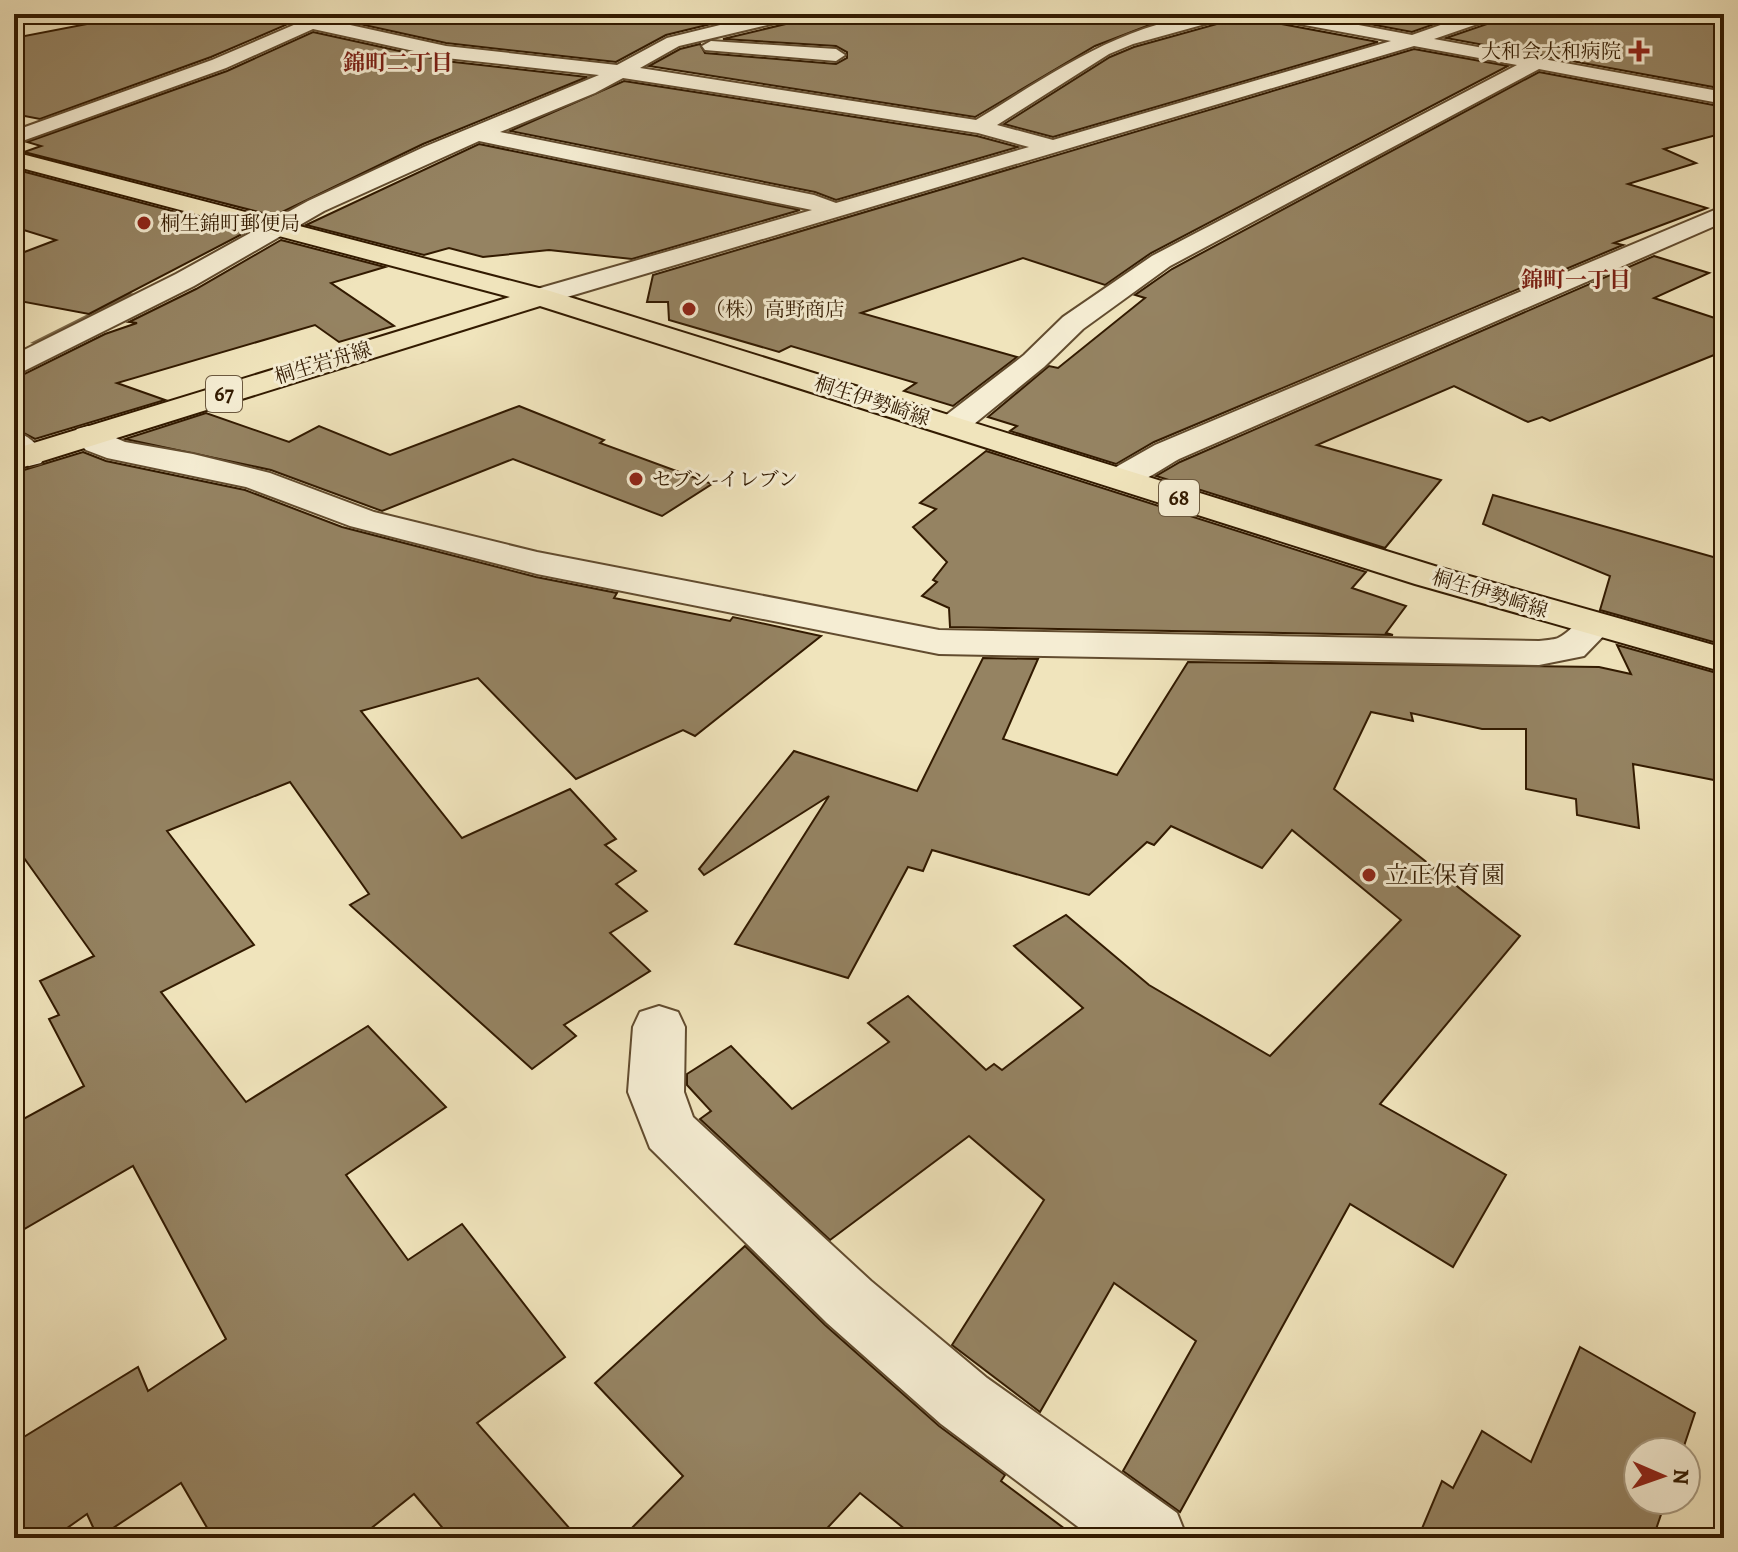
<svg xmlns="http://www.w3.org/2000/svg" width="1738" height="1552" font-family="Alegreya,'Noto Serif JP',serif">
<rect width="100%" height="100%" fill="#f0e4bc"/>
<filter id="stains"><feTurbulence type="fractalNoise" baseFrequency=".0025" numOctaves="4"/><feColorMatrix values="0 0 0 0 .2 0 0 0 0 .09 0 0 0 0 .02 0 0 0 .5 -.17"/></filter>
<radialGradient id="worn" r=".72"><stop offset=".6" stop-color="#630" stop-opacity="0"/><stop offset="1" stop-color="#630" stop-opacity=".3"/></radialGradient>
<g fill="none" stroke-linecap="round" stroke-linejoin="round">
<!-- stream -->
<g fill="#7d6a4a" fill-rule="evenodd">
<path d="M601 71 608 73 541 96 534 94Z"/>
<path d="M130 293 140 295 40 345 30 343Z"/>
</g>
</g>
<!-- building -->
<g fill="#958362" stroke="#321a00" stroke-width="2">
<path d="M139 14H270L288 24 211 57 40 119 14 114V38Z"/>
<path d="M314 14H752L666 35 616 62 446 43Z"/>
<path d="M803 14H1192L1160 21 1095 46 975 117 649 66 680 49 700 44 705 53 836 64 847 58V52L836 46 723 39 798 21Z"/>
<path d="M1233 14H1260L1271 22 1378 42 1053 137 1004 124 1110 57 1134 47 1228 21Z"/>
<path d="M1316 14H1463L1412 32Z"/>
<path d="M1501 14H1650L1724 23V89L1446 38 1496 21Z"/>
<path d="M313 32 445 61 587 77 423 144 274 216 24 152 41 146 27 142 227 71Z"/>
<path d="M1414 49 1508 66 1151 253 1105 285 1023 258 861 313 1017 357 953 406 904 391 916 383 791 346 779 352 669 320 668 302H647L653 275Z"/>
<path d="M1539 72 1724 107V133L1664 149 1696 163 1628 184 1707 208 1614 243 1623 245 1154 442 1116 464 1010 431 1017 426 988 417 1049 366 1058 368 1145 298 1135 295 1172 269Z"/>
<path d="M624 81 977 136 1018 147 836 200 815 192 510 131Z"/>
<path d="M479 144 800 210 632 259 549 250 483 257 449 248 424 255 306 225Z"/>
<path d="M14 169 248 231 89 314 14 300V256L56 240 14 227Z"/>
<path d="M281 240 385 267 331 283 394 326 339 342 315 325 117 383 165 400 35 439 14 428V379L105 334 137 323 129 322 196 289Z"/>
<path d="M1654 256 1709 273 1654 298 1724 321V351L1550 421 1542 417 1528 422 1454 386 1317 445 1441 480 1385 548 1156 476 1180 462Z"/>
<path d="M519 406 604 440 600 443 712 484 662 516 513 459 382 511 271 470 125 439 206 413 289 442 319 426 390 455Z"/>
<path d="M986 451 1366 572 1352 588 1406 606 1386 633 1393 635 950 627 949 608 922 596 937 582 933 580 947 562 913 527 936 509 920 503Z"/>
<path d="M83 452 106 461 245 490 342 527 536 577 617 593 614 598 730 621 733 617 821 636 695 736 683 730 576 779 478 678 361 711 462 838 570 789 616 839 605 845 636 871 616 884 647 911 610 933 650 971 564 1025 576 1036 532 1069 350 905 369 894 290 782 167 831 254 945 161 992 246 1102 368 1026 446 1107 346 1175 408 1260 462 1224 565 1357 477 1423 578 1538H451L414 1494 359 1538H213L181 1483 98 1538 87 1514 53 1538H14V1443L138 1367 148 1391 226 1339 133 1166 14 1235V1124L84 1086 49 1019 59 1015 40 981 94 956 14 844V473Z"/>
<path d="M1493 495 1724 560V645L1600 610 1610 576 1483 524Z"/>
<path d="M1617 645 1724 675V782L1633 764 1639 828 1577 815 1576 799 1526 789V729H1482L1411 713 1413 721 1371 712 1334 789 1520 936 1380 1104 1506 1175 1453 1267 1350 1204 1180 1512 1123 1471 1196 1341 1114 1283 1040 1412 952 1345 1044 1200 969 1136 830 1240 700 1119 711 1111 687 1085V1074L731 1046 792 1109 889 1042 868 1023 908 996 986 1070 994 1064 1002 1070 1083 1008 1014 946 1066 915 1149 985 1270 1056 1401 920 1292 830 1262 868 1171 826 1154 845 1147 842 1089 895 932 850 923 871 908 867 848 978 735 944 829 796 704 875 699 869 794 751 917 791 983 658 1038 659 1003 739 1117 775 1188 662 1599 667 1631 674Z"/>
<path d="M745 1246 825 1325 939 1426 1005 1475 1001 1481 1077 1538H916L860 1493 818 1538H622L683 1476 595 1383Z"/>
<path d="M1580 1347 1695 1413 1682 1452H1638V1500H1666L1653 1538H1418L1442 1481 1453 1488 1482 1431 1531 1462Z"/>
</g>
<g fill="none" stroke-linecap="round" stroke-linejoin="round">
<defs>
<g id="minor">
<path d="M273 14H300L446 46 617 65 667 38 765 14H800L797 18 679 46 640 68 976 120C1055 72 1133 14 1230 14L1227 18 1133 44 1109 54 997 125 1053 140 1391 41 1272 19 1263 14H1300L1412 35 1472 14H1498L1495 18 1434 39 1724 92V104L1539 69 1170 266 1083 329 1044 367 963 433 952 435 941 433 936 426 941 419 1024 355 1063 317 1152 256 1517 65 1414 46 540 305 530 303 526 297 530 291 812 210 479 141 324 211 194 286 14 376V355L176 274 308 201 424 147 599 75 446 58 313 29 226 68 14 144V131L212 60 296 24ZM623 78 978 133 1029 147 836 203 814 195 500 132 595 93Z"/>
<path d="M711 41 836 49 845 55 836 61 705 50 702 46Z"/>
<path d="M1724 206V222L1179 459C1157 471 1134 491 1109 485L1104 478 1109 471 1155 445Z"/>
<path d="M88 426 125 442 193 454 270 473 374 512 537 552 939 630 1539 641C1545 640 1553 640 1558 638 1581 626 1577 609 1609 617L1614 625 1584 656 1539 665 939 654 537 574 350 526 246 487 107 458 86 450 72 436 77 429Z"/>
<path d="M14 431C28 435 37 444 45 456L41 463 29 466 14 459Z"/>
<path d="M659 1006 678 1012 685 1027 684 1092 693 1117 871 1281 987 1378 1177 1513 1187 1538H1093L941 1424 827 1323 650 1148 628 1092 633 1027 640 1012Z"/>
</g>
<path id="major" d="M14 152 550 291 1441 568 1724 648V672L1415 584 540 306 14 470V449L510 297 14 166Z"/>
</defs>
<!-- minor casing -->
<use href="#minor" stroke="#624c2f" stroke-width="4"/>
<!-- major casing -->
<use href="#major" stroke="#321a00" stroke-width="4"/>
<!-- minor -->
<use href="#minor" fill="#f5edd3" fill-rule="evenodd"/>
<!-- major -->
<use href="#major" fill="#f0e4bc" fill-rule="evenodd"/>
</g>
<!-- markers -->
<g fill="#8f2418" stroke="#f5edd3" stroke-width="3">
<path d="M1635 39h8v8h8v8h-8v8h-8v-8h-8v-8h8z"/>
<circle cx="144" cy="223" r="8"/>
<circle cx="689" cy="309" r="8"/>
<circle cx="636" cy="479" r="8"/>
<circle cx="1369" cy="875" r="8"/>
</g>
<g text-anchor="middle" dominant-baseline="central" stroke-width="6" stroke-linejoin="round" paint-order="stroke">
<!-- far-poi labels -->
<g font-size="20" fill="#321a00" stroke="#f5edd3" text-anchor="start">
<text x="1621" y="51" text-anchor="end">大和会大和病院</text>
<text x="160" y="223">桐生錦町郵便局</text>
<text x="705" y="309">（株）高野商店</text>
<text x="652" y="479">セブン-イレブン</text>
</g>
<!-- far-street labels -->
<g font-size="20" fill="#321a00" stroke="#f5edd3">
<text transform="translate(323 363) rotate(-17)">桐生岩舟線</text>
<text transform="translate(872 401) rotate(18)">桐生伊勢崎線</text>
<text transform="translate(1490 594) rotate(17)">桐生伊勢崎線</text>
</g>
<!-- far-neighbourhood labels -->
<g font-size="22" font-weight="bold" fill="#7a1f14" stroke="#f5edd3">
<text x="398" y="63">錦町二丁目</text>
<text x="1576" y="280">錦町一丁目</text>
</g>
<!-- shield labels -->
<g fill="#f5edd3" stroke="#6c593f" stroke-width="2">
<rect x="206" y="376" width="36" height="36" rx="6"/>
<rect x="1159" y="480" width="40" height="36" rx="6"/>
</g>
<g font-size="22" font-weight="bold" fill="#321a00">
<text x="224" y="394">67</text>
<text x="1179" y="498">68</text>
</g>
<!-- poi labels -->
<g font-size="24" fill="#321a00" stroke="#f5edd3" text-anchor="start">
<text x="1385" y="875">立正保育園</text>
</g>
</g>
<!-- margin -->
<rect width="1738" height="1552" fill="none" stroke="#f0e4bc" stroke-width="48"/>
<rect x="16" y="16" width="1706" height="1520" fill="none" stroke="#321a00" stroke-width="4"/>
<rect x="24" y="24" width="1690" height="1504" fill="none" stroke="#321a00" stroke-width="2"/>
<!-- north arrow -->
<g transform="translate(1662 1476) rotate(92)"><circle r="38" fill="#f5edd3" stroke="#a7997f" stroke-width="2"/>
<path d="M0-6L14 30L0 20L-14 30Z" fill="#8f2418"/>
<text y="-12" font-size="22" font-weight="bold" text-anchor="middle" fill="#321a00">N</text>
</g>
<rect width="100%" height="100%" filter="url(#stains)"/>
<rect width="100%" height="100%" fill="url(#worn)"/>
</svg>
